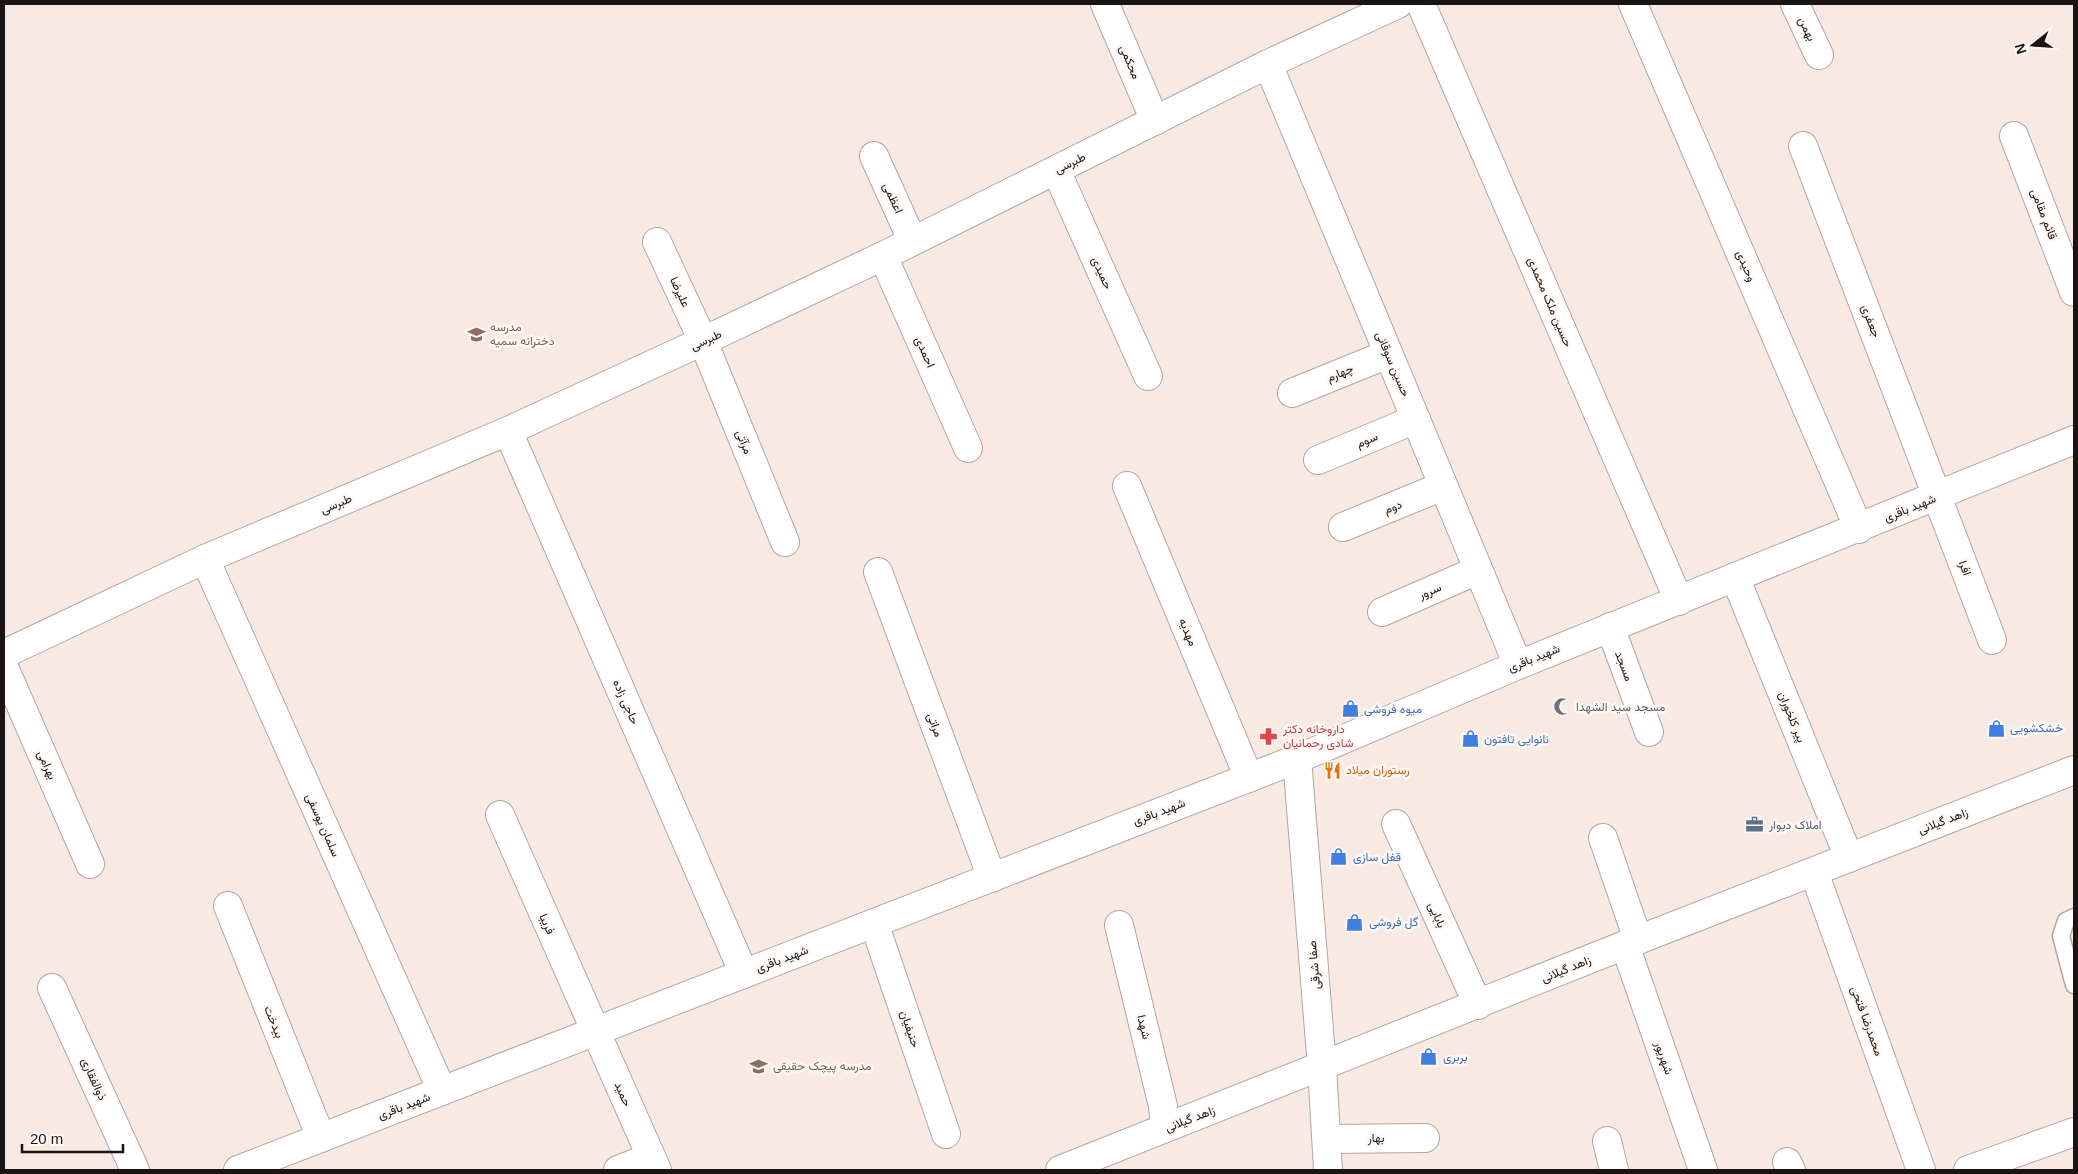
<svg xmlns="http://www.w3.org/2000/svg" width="2078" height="1174" font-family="Helvetica,Vazirmatn,sans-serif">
<rect width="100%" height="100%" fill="#f8e9e2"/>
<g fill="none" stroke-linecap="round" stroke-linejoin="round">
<defs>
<path id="service" d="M2074 917 2066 921 2061 936 2074 985"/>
<g id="minor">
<path d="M1105 4 1155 121"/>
<path d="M1421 4 1679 601"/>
<path d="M1633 4 1859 529"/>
<path d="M1795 4 1819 55"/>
<path d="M1268 64 1518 665"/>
<path d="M2014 136 2074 292"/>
<path d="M1803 146 1992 640"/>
<path d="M874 156 912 240"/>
<path d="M1056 170 1148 376"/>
<path d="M657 242 703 341 785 542"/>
<path d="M883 256 968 448"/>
<path d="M1292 393 1388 354"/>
<path d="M508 431 744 974"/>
<path d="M1318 460 1416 419"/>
<path d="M1127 486 1249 778"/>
<path d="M1343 527 1443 486"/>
<path d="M205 559 442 1091"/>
<path d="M878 572 992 878"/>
<path d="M1735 577 1849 858"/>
<path d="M1382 612 1478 570"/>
<path d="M1610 627 1649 732"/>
<path d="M4 654 205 559 508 431 703 341 883 256 1268 64 1398 4"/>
<path d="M4 667 90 864"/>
<path d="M500 815 657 1170"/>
<path d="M1396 824 1478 1005"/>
<path d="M1603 838 1638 940"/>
<path d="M1814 872 1921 1170"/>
<path d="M228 906 321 1138"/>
<path d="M874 923 946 1134"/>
<path d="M1119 925 1163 1106 1165 1128"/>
<path d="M1625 945 1703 1170"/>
<path d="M52 988 135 1170"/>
<path d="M1327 1139 1425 1138"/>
<path d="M1607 1141 1614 1170"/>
<path d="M1787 1162 1791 1170"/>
<path d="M238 1170 1297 759 1518 665 2074 440"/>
<path d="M618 1170 651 1157"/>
<path d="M1060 1170 1625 945 2074 770"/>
<path d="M1968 1170 2074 1132"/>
</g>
<path id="secondary" d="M1297 759 1322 1067 1328 1170"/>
</defs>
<!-- service casing -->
<use href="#service" stroke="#b3a59f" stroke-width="19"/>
<!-- minor casing -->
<use href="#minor" stroke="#b3a59f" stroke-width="30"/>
<!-- secondary casing -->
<use href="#secondary" stroke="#b3a59f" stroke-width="30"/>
<!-- service -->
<use href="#service" stroke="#fff" stroke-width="16"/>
<!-- minor -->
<use href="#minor" stroke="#fff" stroke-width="28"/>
<!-- secondary -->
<use href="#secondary" stroke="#fff" stroke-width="28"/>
</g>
<!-- icons -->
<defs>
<symbol id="school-bare" viewBox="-9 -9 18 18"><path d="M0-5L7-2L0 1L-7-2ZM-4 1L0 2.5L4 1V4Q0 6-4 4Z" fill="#8d6e63" stroke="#fef8f5" stroke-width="2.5" paint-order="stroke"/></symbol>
<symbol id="mosque-bare" viewBox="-9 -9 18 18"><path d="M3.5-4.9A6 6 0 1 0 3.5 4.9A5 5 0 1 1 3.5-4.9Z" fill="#6b7280" stroke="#fef8f5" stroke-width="2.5" paint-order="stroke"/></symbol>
<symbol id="shop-bare" viewBox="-9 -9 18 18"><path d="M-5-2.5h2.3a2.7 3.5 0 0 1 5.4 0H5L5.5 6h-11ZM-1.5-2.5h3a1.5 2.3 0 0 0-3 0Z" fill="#3f7fe0" stroke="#fef8f5" stroke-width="2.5" paint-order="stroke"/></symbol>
<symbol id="pharmacy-bare" viewBox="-9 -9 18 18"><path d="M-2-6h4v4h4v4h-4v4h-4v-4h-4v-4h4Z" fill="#e0444e" stroke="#fef8f5" stroke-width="2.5" paint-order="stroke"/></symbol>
<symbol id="restaurant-bare" viewBox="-9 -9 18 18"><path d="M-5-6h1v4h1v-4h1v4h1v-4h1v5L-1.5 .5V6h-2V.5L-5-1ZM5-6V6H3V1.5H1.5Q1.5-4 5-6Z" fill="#e8710a" stroke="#fef8f5" stroke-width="2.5" paint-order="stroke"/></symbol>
<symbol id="office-bare" viewBox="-9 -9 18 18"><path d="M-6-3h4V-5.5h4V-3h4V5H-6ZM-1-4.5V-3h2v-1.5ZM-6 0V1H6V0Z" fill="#5c6f8a" stroke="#fef8f5" stroke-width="2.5" paint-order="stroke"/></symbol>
</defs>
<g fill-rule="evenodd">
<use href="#school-bare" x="464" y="322" width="25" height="25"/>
<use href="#mosque-bare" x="1550" y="694" width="25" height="25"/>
<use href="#shop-bare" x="1338" y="696" width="25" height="25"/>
<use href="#shop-bare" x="1984" y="716" width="25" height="25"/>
<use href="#pharmacy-bare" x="1256" y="724" width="25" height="25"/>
<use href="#shop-bare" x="1458" y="726" width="25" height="25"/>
<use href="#restaurant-bare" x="1320" y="758" width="25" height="25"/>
<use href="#office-bare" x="1742" y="812" width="25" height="25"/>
<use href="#shop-bare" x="1326" y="844" width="25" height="25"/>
<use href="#shop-bare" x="1342" y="910" width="25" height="25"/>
<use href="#shop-bare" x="1416" y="1044" width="25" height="25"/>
<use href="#school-bare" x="746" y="1054" width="25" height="25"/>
</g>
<g text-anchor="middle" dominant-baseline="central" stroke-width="5" stroke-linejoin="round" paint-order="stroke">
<!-- street labels -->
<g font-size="12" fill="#1a1513" stroke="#fef8f5">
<text transform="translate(1807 29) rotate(65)">بهمن</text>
<text transform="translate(1130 62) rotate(67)">محکمی</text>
<text transform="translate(1070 163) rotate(-26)">طبرسی</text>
<text transform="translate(893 198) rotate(66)">اعظمی</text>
<text transform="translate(2044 214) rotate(69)">قائم مقامی</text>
<text transform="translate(1746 266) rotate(67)">وحیدی</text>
<text transform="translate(1102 273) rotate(66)">حمیدی</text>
<text transform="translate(680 292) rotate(65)">علیرضا</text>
<text transform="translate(1550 302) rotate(67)">حسین ملک محمدی</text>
<text transform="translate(1871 321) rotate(69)">جعفری</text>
<text transform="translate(706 340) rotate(-25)">طبرسی</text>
<text transform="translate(925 352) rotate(66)">احمدی</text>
<text transform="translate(1393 364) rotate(67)">حسین سوقانی</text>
<text transform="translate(1340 373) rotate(-23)">چهارم</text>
<text transform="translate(1367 440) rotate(-23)">سوم</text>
<text transform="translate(744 442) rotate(68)">مرآتی</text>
<text transform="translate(336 504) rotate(-23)">طبرسی</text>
<text transform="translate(1393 507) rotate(-22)">دوم</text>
<text transform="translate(1910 508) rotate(-22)">شهید باقری</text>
<text transform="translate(1965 568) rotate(69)">افرا</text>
<text transform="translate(1430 591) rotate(-23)">سرور</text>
<text transform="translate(1188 632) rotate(67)">مهدیه</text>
<text transform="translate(1534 658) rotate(-22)">شهید باقری</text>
<text transform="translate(1624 666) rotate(69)">مسجد</text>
<text transform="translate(626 702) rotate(66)">حاجی زاده</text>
<text transform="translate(1792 717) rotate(68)">پیر کلخوران</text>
<text transform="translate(935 725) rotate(70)">مراتی</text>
<text transform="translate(47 765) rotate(66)">بهرامی</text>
<text transform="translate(1159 812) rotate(-21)">شهید باقری</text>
<text transform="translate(1943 821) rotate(-21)">زاهد گیلانی</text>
<text transform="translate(323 825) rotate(66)">سلمان یوسفی</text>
<text transform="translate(1437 915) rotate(66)">بابایی</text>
<text transform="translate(547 924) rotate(66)">فریبا</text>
<text transform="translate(782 959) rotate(-21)">شهید باقری</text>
<text transform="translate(1314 965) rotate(-95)">صفا شرقی</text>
<text transform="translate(1566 969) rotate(-22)">زاهد گیلانی</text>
<text transform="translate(1867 1021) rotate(70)">محمدرضا فتحی</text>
<text transform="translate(274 1022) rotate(68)">بیدخت</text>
<text transform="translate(1144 1027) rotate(76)">شهدا</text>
<text transform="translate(910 1029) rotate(71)">حنیفیان</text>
<text transform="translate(1664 1058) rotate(71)">شهریور</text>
<text transform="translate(94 1079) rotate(66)">ذوالفقاری</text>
<text transform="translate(623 1094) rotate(66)">حمید</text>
<text transform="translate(404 1106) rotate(-21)">شهید باقری</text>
<text transform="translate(1190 1119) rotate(-21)">زاهد گیلانی</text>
<text transform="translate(1376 1138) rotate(-1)">بهار</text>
</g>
<!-- education labels -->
<g font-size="12" fill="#785e54" stroke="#fef8f5" text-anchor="start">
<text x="490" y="327">مدرسه<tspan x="490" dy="14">دخترانه سمیه</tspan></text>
<text x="773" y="1066">مدرسه پیچک حقیقی</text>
</g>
<!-- worship labels -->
<g font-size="12" fill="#5b616d" stroke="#fef8f5" text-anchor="start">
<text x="1576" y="707">مسجد سید الشهدا</text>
</g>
<!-- shop labels -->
<g font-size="12" fill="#366cbe" stroke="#fef8f5" text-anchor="start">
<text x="1364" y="709">میوه فروشی</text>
<text x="2010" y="728">خشکشویی</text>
<text x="1484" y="739">نانوایی تافتون</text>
<text x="1353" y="857">قفل سازی</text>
<text x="1369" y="922">گل فروشی</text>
<text x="1443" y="1057">بربری</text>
</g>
<!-- health labels -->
<g font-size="12" fill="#be3a42" stroke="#fef8f5" text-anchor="start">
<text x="1283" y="729">داروخانه دکتر<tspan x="1283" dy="14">شادی رحمانیان</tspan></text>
</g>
<!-- food labels -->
<g font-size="12" fill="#c56008" stroke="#fef8f5" text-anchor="start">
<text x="1346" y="770">رستوران میلاد</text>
</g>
<!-- service labels -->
<g font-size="12" fill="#4e5e75" stroke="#fef8f5" text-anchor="start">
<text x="1769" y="825">املاک دیوار</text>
</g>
</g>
<!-- border -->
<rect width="2078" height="1174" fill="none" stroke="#1a1513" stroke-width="10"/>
<!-- north arrow -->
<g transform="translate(2033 45) rotate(253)" stroke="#fef8f5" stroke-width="4" paint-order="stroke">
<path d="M0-4L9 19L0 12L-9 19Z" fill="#1a1513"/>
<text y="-8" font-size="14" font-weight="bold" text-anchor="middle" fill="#1a1513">N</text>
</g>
<!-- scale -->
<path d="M22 1144v8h101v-8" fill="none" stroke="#1a1513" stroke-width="2.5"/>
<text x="30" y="1144" font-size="15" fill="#1a1513" stroke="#fef8f5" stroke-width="4" paint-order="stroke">20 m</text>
</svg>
